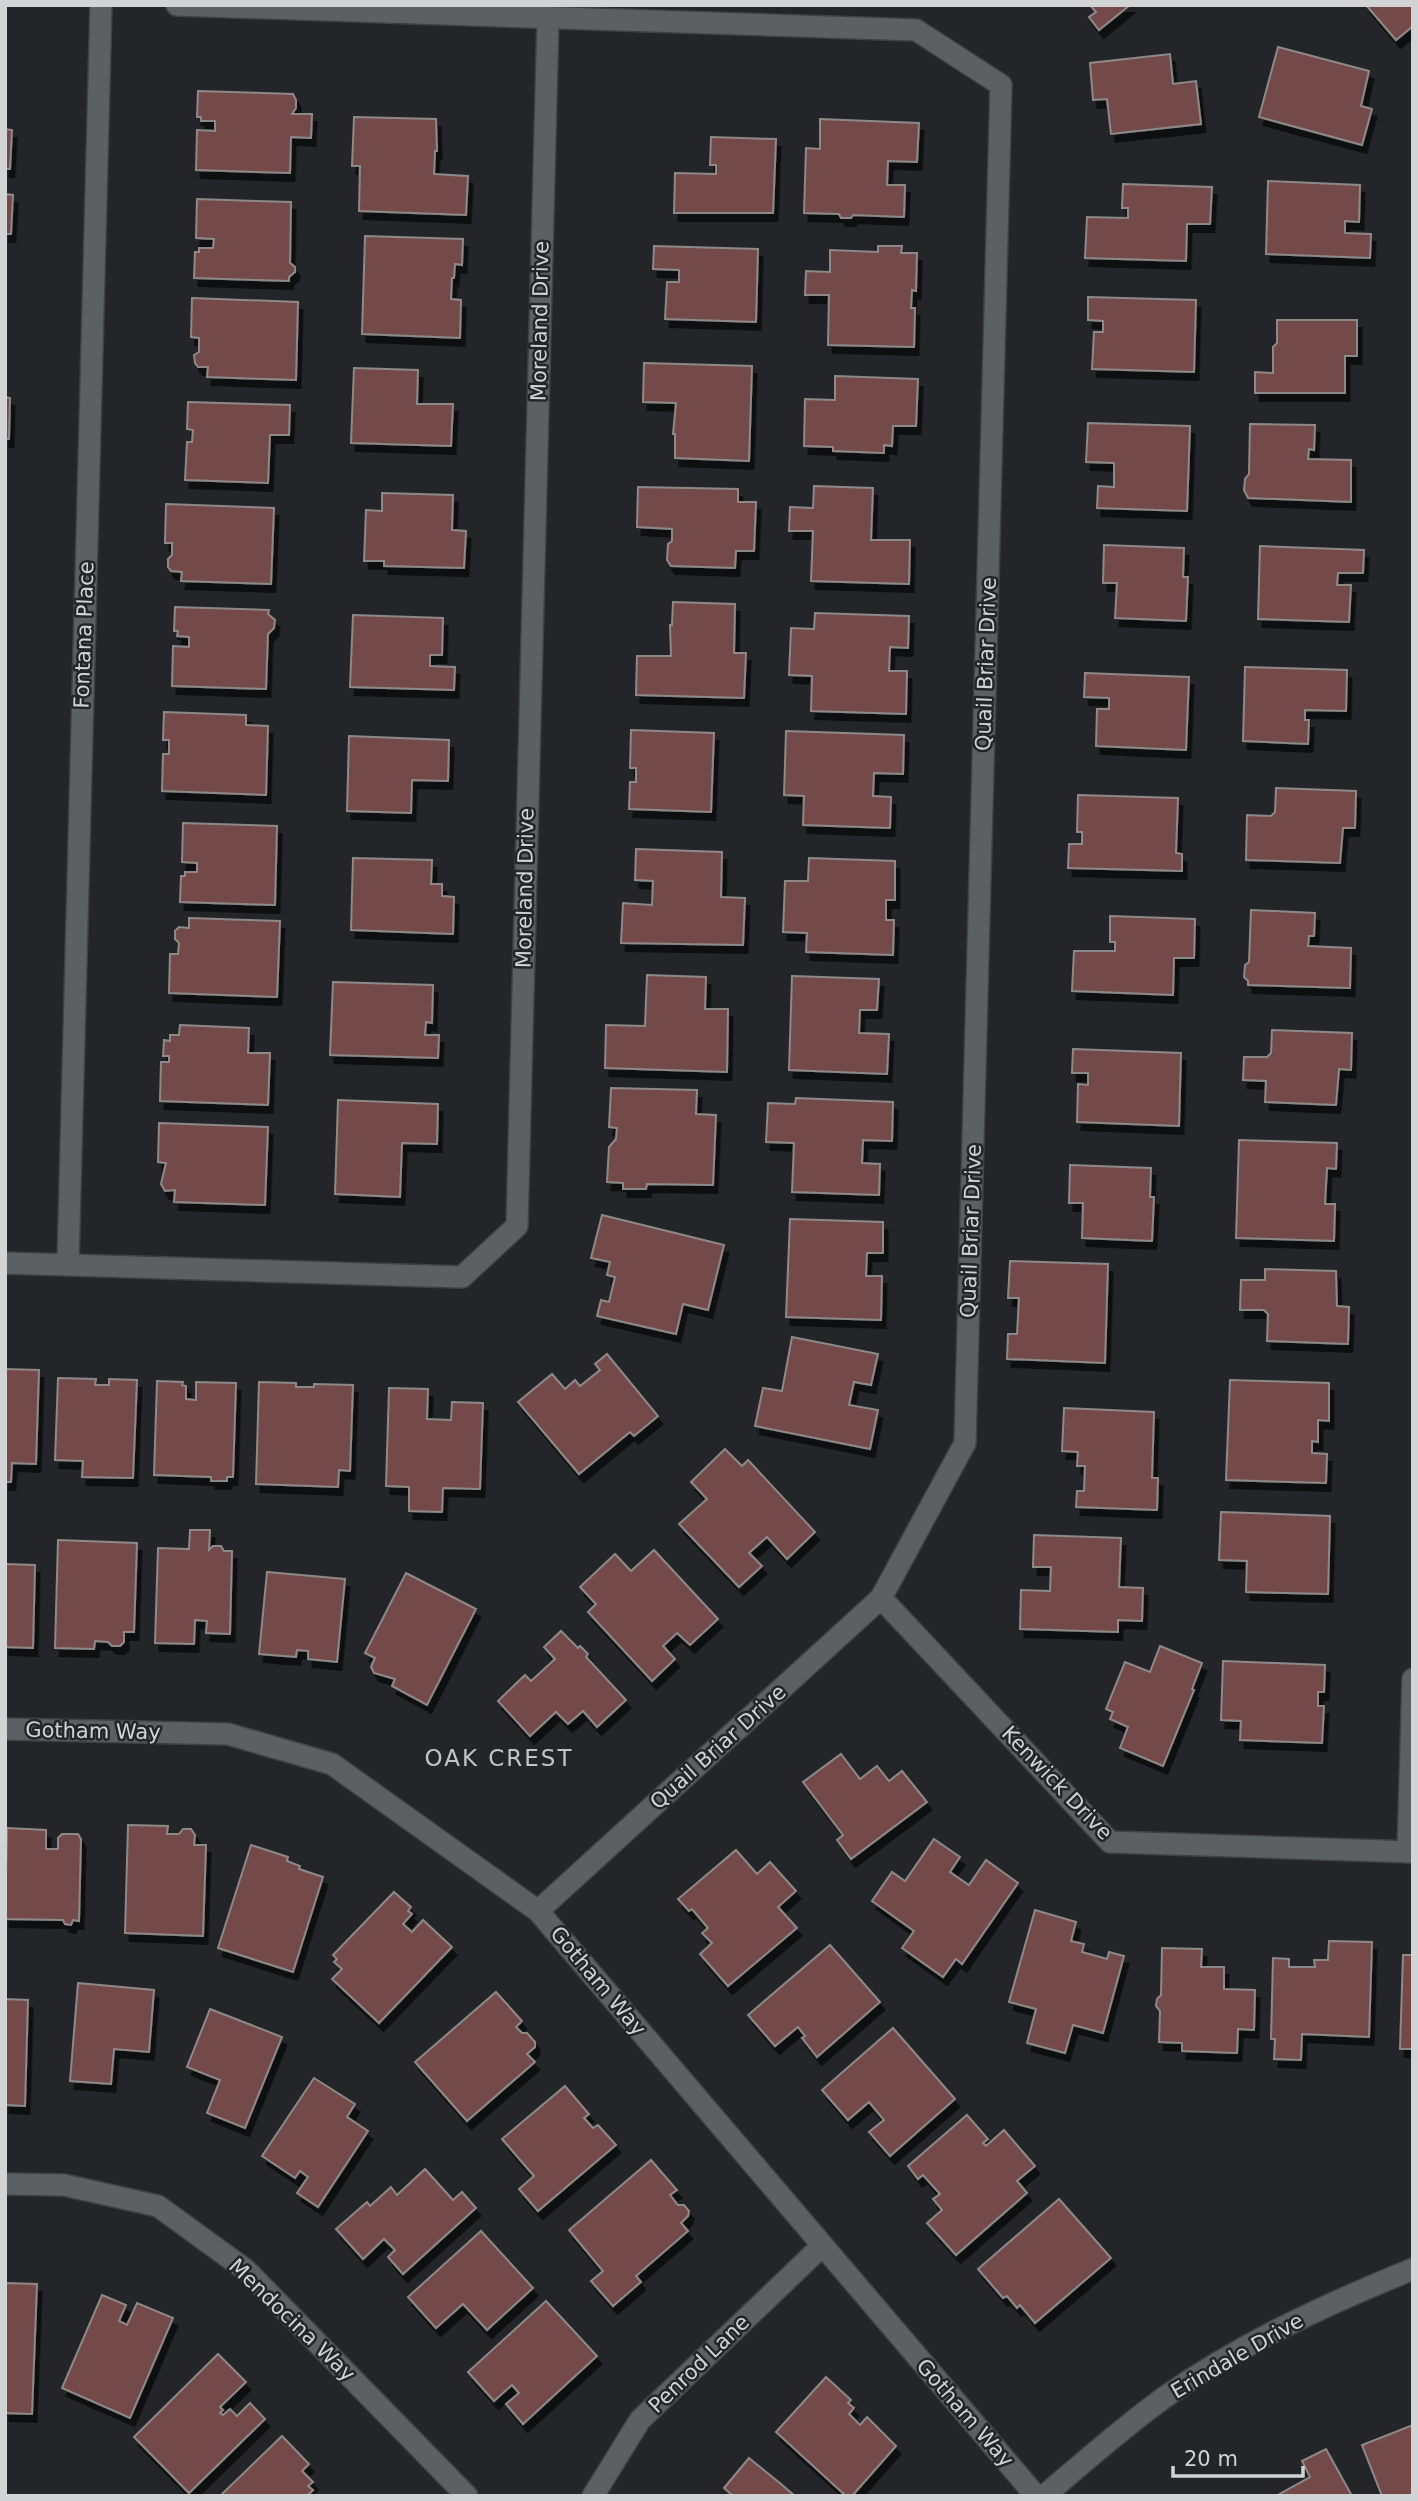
<svg xmlns="http://www.w3.org/2000/svg" width="1418" height="2501" font-family="'DejaVu Sans',sans-serif">
<defs>
<filter id="shadow"><feDropShadow dx="4.5" dy="8" stdDeviation="0" flood-color="#0009"/></filter>
</defs>
<rect width="100%" height="100%" fill="#232528"/>
<!-- building -->
<g fill="#734a48" stroke="#8e8989" stroke-width="2" filter="url(#shadow)">
<path d="M1090 5H1130L1099 30 1089 17 1096 12Z"/>
<path d="M1366 5H1413V26L1396 40Z"/>
<path d="M1278 47 1369 71 1361 106 1372 109 1362 145 1259 117Z"/>
<path d="M1170 54 1173 84 1196 81 1201 124 1111 134 1107 99 1093 100 1090 63Z"/>
<path d="M198 91 293 94 296 100V108L292 114H312L311 138 291 137 290 173 196 170 197 130 215 131V121H201V117H197Z"/>
<path d="M354 117 436 119 437 151H435L434 174 468 176 466 215 359 211 360 166H352Z"/>
<path d="M820 119 919 123 917 162 888 161 887 185H905L904 217 853 215 851 218H841L839 214 804 213 806 148 820 149Z"/>
<path d="M5 129 12 130 10 169H5Z"/>
<path d="M711 137 776 139 773 213H674L675 173 716 174V165H710Z"/>
<path d="M1268 181 1360 185 1359 222 1345 221V233L1371 234 1370 258 1266 254Z"/>
<path d="M1123 184 1212 187 1210 224H1187L1186 261 1085 258 1087 217 1128 218V208H1122Z"/>
<path d="M5 194 13 195 11 234H5Z"/>
<path d="M197 199 291 202 290 263 295 267V272L289 277V281L194 278 195 252H199V248H213L214 239 196 238Z"/>
<path d="M365 236 463 239 462 265 455 264 454 278H452L451 299 461 300 460 338 362 334Z"/>
<path d="M654 246 758 249 756 322 665 319 667 282H679V270L653 269Z"/>
<path d="M878 246H902L901 253H917L916 291 912 290 911 308H915L914 347 828 345 829 295H805L806 271 830 272V250L878 252Z"/>
<path d="M1088 297 1196 300 1194 372 1092 369 1094 332H1103V321L1088 320Z"/>
<path d="M192 298 298 302 296 380 207 377 208 367H198L195 363 194 355 199 352V338L191 337Z"/>
<path d="M1277 320H1357V356H1345V393H1255V372L1273 373V347L1277 343Z"/>
<path d="M644 363 752 366 749 461 675 458V434H673L676 403 643 402Z"/>
<path d="M354 368 418 370 417 404H453L451 446 351 443Z"/>
<path d="M835 376 918 379 916 426H893L892 446 884 445V453L833 451V447L804 446 805 399 835 400Z"/>
<path d="M5 397 10 398 9 439H5Z"/>
<path d="M188 402 290 405 289 435H270L268 483 185 480 187 442H192L193 430 187 429Z"/>
<path d="M1088 423 1190 426 1187 511 1097 508 1098 486 1114 487V463L1086 462Z"/>
<path d="M1250 424 1315 425 1314 450 1309 449 1308 459 1351 460V502L1248 498 1244 490 1245 479 1249 474Z"/>
<path d="M814 486 873 488 871 540H910L909 584 811 581 813 531H789L790 507 813 508Z"/>
<path d="M638 487 738 489V502H756L754 551H736L735 568 671 566 667 560 668 544 672 541V529L637 527Z"/>
<path d="M382 493 453 495 452 530 466 531 464 568 384 566V561H364L366 510 382 511Z"/>
<path d="M166 504 274 508 271 584 181 581 182 572 171 571 168 567V559L172 555V543H165Z"/>
<path d="M1104 545 1184 548 1183 577H1188L1186 621 1115 618 1117 583H1103Z"/>
<path d="M1260 546 1364 550 1363 573H1338L1337 585H1351L1349 622 1258 619Z"/>
<path d="M673 602 735 604 734 653H746L744 698 636 695 637 656H671L670 625H672Z"/>
<path d="M175 607 269 610 268 614 275 620 274 628 268 634 266 689 172 686 173 646 189 647V637L177 636 178 631H174Z"/>
<path d="M815 613 909 616 908 648 890 647 889 671H907L906 714 811 711 812 676 789 675 791 628 814 629Z"/>
<path d="M353 615 443 618 442 655H430V666L455 667 454 690 350 687Z"/>
<path d="M1245 667 1347 670 1346 711 1305 710V720H1309L1308 744 1243 741Z"/>
<path d="M1085 673 1189 677 1186 750 1096 746 1097 709H1109V698L1084 697Z"/>
<path d="M164 712 246 715V725L268 726 266 795 162 791 163 754H169V740H163Z"/>
<path d="M631 730 714 733 711 812 629 809 630 782H636V768H630Z"/>
<path d="M786 731 904 735 903 774 874 773 873 796 891 797 890 828 803 825 804 796 784 795Z"/>
<path d="M349 736 449 740 448 781 412 780 411 813 347 811Z"/>
<path d="M1276 788 1356 791 1355 828H1343L1340 863 1246 860 1247 815 1271 816 1275 812Z"/>
<path d="M1078 795 1178 798 1176 853 1182 854V871L1068 868 1069 844H1082V832H1077Z"/>
<path d="M183 823 277 826 275 905 180 902 181 876H185V872H197V863L182 862Z"/>
<path d="M636 849 722 852 721 897 745 898 743 945 621 943 623 903 652 905 653 881 635 880Z"/>
<path d="M353 858 432 860 431 884H442V896L454 897 453 934 351 930Z"/>
<path d="M809 858 895 861V900H886V920H894L893 955 806 952 807 933 783 932 785 881H808Z"/>
<path d="M1251 910 1315 913 1314 936H1309L1308 946 1351 948 1350 988 1248 985V981L1244 977 1245 965 1249 962Z"/>
<path d="M1110 916 1195 919 1194 958H1174L1173 995 1072 991 1074 951H1115V942H1110Z"/>
<path d="M189 918 280 921 277 997 169 993 170 954H178L179 943 175 939V931L179 927 189 928Z"/>
<path d="M647 975 706 977 705 1009H728L727 1072 605 1068 606 1025 645 1026Z"/>
<path d="M792 976 879 979 877 1010H860L859 1033 889 1034 887 1074 789 1070Z"/>
<path d="M333 982 433 985 432 1023 426 1022 425 1035H439L438 1058 330 1055Z"/>
<path d="M180 1025 249 1028 248 1053H270L268 1105 160 1101 161 1062H169V1056H163L164 1040 170 1041V1035H179Z"/>
<path d="M1272 1030 1352 1033 1351 1070 1339 1069 1336 1105 1265 1102 1266 1081 1243 1080 1244 1057H1267L1271 1053Z"/>
<path d="M1073 1049 1181 1053 1179 1126 1077 1122 1078 1084 1088 1085V1073H1072Z"/>
<path d="M611 1088 697 1090 696 1114 716 1115 713 1185 647 1184 646 1189H623V1183L607 1182 609 1147 616 1139 617 1128 609 1127Z"/>
<path d="M796 1098 893 1102 892 1141 863 1140 862 1163 880 1164 879 1195 792 1192 794 1143 766 1142 768 1103 795 1104Z"/>
<path d="M338 1100 438 1104 437 1144 402 1143 400 1197 335 1194Z"/>
<path d="M159 1123 268 1127 265 1205 174 1202 175 1190 165 1191 161 1184 166 1163 158 1162Z"/>
<path d="M1239 1140 1337 1143 1336 1169 1327 1168 1325 1204H1335L1334 1241 1236 1238Z"/>
<path d="M1070 1165 1151 1168 1150 1197H1154L1152 1241 1082 1238 1083 1203H1069Z"/>
<path d="M602 1215 724 1245 708 1310 683 1304 676 1334 597 1316 601 1300 609 1302 615 1277 607 1275 610 1262 591 1258Z"/>
<path d="M790 1219 883 1222V1253H867L866 1276H882L881 1320 786 1317Z"/>
<path d="M1010 1261 1108 1264 1105 1363 1007 1359 1008 1334H1017L1019 1298H1008Z"/>
<path d="M1265 1269 1336 1271 1337 1306 1349 1307 1348 1344 1267 1341 1268 1314 1264 1310H1240L1241 1280H1265Z"/>
<path d="M792 1337 878 1354 871 1385 854 1382 849 1405 878 1410 870 1449 755 1426 763 1388 782 1391Z"/>
<path d="M607 1354 658 1416 634 1436 630 1432 579 1474 518 1402 552 1374 565 1389 575 1380 580 1386 600 1370 595 1364Z"/>
<path d="M5 1369 39 1370 36 1464 12 1463 11 1482H5Z"/>
<path d="M58 1378 96 1379 95 1385H109V1379L137 1380 133 1478 82 1477 83 1461 55 1460Z"/>
<path d="M1230 1380 1329 1383V1421L1318 1420V1442L1312 1441V1453L1327 1454 1326 1483 1226 1480Z"/>
<path d="M157 1381 183 1382 182 1385 186 1386V1399L196 1400V1382L236 1383 233 1477H227V1481H211V1477L154 1475Z"/>
<path d="M259 1382 296 1383V1387H314V1384L353 1385 350 1471 339 1470 338 1487 256 1484Z"/>
<path d="M389 1388 428 1389 427 1419 451 1420 452 1402 483 1403 480 1489 443 1488 442 1512 409 1511V1487L386 1486Z"/>
<path d="M1064 1408 1154 1412 1152 1478H1158L1157 1510 1076 1507 1077 1491H1084L1085 1466H1077L1078 1452 1062 1451Z"/>
<path d="M725 1449 742 1466 748 1460 815 1532 787 1559 767 1537 749 1553 762 1566 739 1587 679 1524 707 1499 691 1482Z"/>
<path d="M1221 1512 1330 1516 1328 1594 1246 1592 1247 1561 1219 1560Z"/>
<path d="M190 1530H210L209 1550 213 1546H221L224 1551H232L230 1634 206 1633 207 1621 195 1620 194 1644 155 1643 158 1548 189 1549Z"/>
<path d="M1034 1535 1121 1538 1119 1587 1143 1588 1142 1621 1118 1620V1632L1020 1629 1021 1590 1050 1591 1051 1567H1033Z"/>
<path d="M58 1540 137 1543 134 1632H124V1642L120 1646H112L108 1642 95 1641 94 1649 55 1648Z"/>
<path d="M654 1550 718 1619 690 1645 677 1633 663 1646 675 1659 652 1681 588 1612 596 1604 580 1587 615 1554 631 1571Z"/>
<path d="M5 1564 35 1565 33 1648 5 1647Z"/>
<path d="M267 1572 345 1579 337 1662 308 1659V1651L297 1650 296 1657 259 1654Z"/>
<path d="M406 1573 476 1609 427 1705 392 1686 395 1679 374 1673 371 1667 375 1658 365 1653Z"/>
<path d="M561 1631 578 1648 580 1646 588 1654 586 1657 626 1700 597 1727 583 1711 568 1724 556 1712 530 1736 498 1701 525 1675 531 1681 555 1659 544 1647Z"/>
<path d="M1160 1646 1202 1663 1192 1689 1194 1690 1163 1766 1120 1748 1128 1727 1110 1719 1113 1712 1106 1709 1125 1662 1150 1672Z"/>
<path d="M1223 1661 1325 1665 1324 1692H1318V1706H1324L1322 1743 1240 1740 1241 1721 1221 1720Z"/>
<path d="M841 1754 860 1779 877 1766 889 1781 902 1771 927 1802 851 1859 837 1840 843 1835 803 1782Z"/>
<path d="M128 1825 168 1826 167 1834H179L183 1829H191L195 1835 194 1845H206L203 1936 125 1933Z"/>
<path d="M7 1828 46 1830V1849H58V1838L62 1834H78L81 1839 79 1921 73 1920 71 1925 65 1924 63 1920 5 1919Z"/>
<path d="M934 1839 960 1857 950 1872 969 1885 986 1860 1018 1883 962 1964 956 1959 943 1977 902 1948 914 1931 872 1901 892 1872 905 1881Z"/>
<path d="M251 1845 288 1857 287 1861 300 1866 299 1869 323 1877 293 1972 218 1948Z"/>
<path d="M736 1850 757 1874 770 1862 796 1891 778 1907 797 1928 728 1986 700 1954 712 1943 702 1933 708 1928 692 1909 689 1911 678 1899Z"/>
<path d="M394 1892 411 1907 408 1911 412 1914 403 1924 412 1932 423 1920 452 1947 379 2023 332 1979 342 1969 334 1962 337 1959 333 1955Z"/>
<path d="M1035 1910 1076 1922 1071 1941 1084 1944 1082 1952 1107 1959 1109 1952 1124 1956 1103 2033 1073 2025 1065 2053 1027 2043 1036 2009 1009 2002Z"/>
<path d="M1329 1941 1372 1942 1369 2037 1302 2034 1301 2060 1274 2059 1275 2039H1271L1273 1958 1289 1959V1967H1315L1314 1960H1328Z"/>
<path d="M830 1945 880 2002 817 2057 802 2038 805 2036 798 2027 775 2046 748 2015Z"/>
<path d="M1162 1948 1202 1949 1201 1967H1224V1989L1255 1990 1254 2030 1238 2029 1237 2053 1182 2051V2043L1159 2042 1160 2011 1156 2006 1157 1999 1161 1995Z"/>
<path d="M1403 1955H1413V2049H1400Z"/>
<path d="M78 1983 154 1990 149 2052 114 2049 111 2084 70 2081Z"/>
<path d="M496 1992 522 2021 516 2027 522 2033H527L535 2042V2047L527 2054 535 2062 467 2121 415 2062Z"/>
<path d="M5 1999 28 2000 25 2106 5 2105Z"/>
<path d="M210 2009 282 2037 245 2128 207 2113 220 2080 187 2067Z"/>
<path d="M893 2028 955 2099 890 2156 869 2132 884 2120 869 2102 848 2120 822 2090Z"/>
<path d="M314 2078 355 2104 347 2117 368 2131 318 2207 297 2193 308 2177 300 2171 295 2178 262 2156Z"/>
<path d="M565 2086 589 2114 584 2118 593 2128 598 2125 616 2145 538 2211 519 2189 534 2176 502 2139Z"/>
<path d="M967 2115 988 2139 983 2143 986 2146 1004 2130 1035 2166 1017 2181 1027 2193 956 2255 927 2223 942 2210 933 2199 940 2194 923 2175 918 2179 908 2166Z"/>
<path d="M651 2160 677 2190 670 2195 678 2205H684L689 2211 688 2216 681 2223 688 2231 636 2276 641 2282 613 2306 591 2281 603 2271 569 2230Z"/>
<path d="M425 2169 453 2200 462 2192 476 2208 403 2274 388 2257 395 2250 384 2239 363 2259 336 2229 367 2202 370 2206 391 2187 397 2195Z"/>
<path d="M1059 2199 1111 2258 1035 2323 1020 2305 1017 2308 1007 2296 1003 2298 978 2269Z"/>
<path d="M481 2231 533 2288 487 2330 463 2304 436 2328 408 2297Z"/>
<path d="M5 2283 37 2284 32 2414 5 2413Z"/>
<path d="M102 2295 126 2305 119 2321 127 2325 137 2303 173 2318 130 2418 62 2388Z"/>
<path d="M546 2301 597 2356 523 2424 506 2404 519 2393 512 2385 494 2401 468 2372Z"/>
<path d="M218 2354 246 2382 220 2407 223 2410 220 2413 223 2415 230 2409 237 2416 250 2403 265 2419 189 2493 134 2437Z"/>
<path d="M826 2377 851 2400 848 2403 854 2408 849 2414 860 2425 867 2417 896 2446 852 2496H846L776 2432Z"/>
<path d="M1413 2425V2496H1382L1362 2445Z"/>
<path d="M282 2436 309 2464 302 2471 313 2482 308 2486 313 2490 307 2496H220Z"/>
<path d="M1326 2449 1352 2496H1276L1310 2477 1302 2461Z"/>
<path d="M749 2458 781 2484 795 2496H733L724 2488Z"/>
</g>
<g fill="none" stroke-linecap="round" stroke-linejoin="round">
<defs>
<g id="street">
<path d="M177 5 916 30 1001 85 965 1443 881 1598 538 1911"/>
<path d="M5 1263 462 1277 517 1226 548 18"/>
<path d="M68 1264 101 5"/>
<path d="M881 1598 1110 1842 1413 1852"/>
<path d="M5 1729 228 1734 332 1764 538 1911 1036 2496"/>
<path d="M1408 1852 1413 1679"/>
<path d="M5 2184 64 2185 158 2206 246 2270 467 2496"/>
<path d="M593 2496 640 2420 822 2246"/>
</g>
<path id="secondary" d="M1044 2496C1084 2462 1122 2428 1165 2397 1240 2344 1327 2304 1413 2269"/>
</defs>
<!-- street casing -->
<use href="#street" stroke="#3f4143" stroke-width="24"/>
<!-- secondary casing -->
<use href="#secondary" stroke="#3f4143" stroke-width="24"/>
<!-- street -->
<use href="#street" stroke="#5d6063" stroke-width="21"/>
<!-- secondary -->
<use href="#secondary" stroke="#5d6063" stroke-width="21"/>
</g>
<g text-anchor="middle" dominant-baseline="central" stroke-width="5" stroke-linejoin="round" paint-order="stroke">
<!-- street labels -->
<g font-size="21" fill="#d1d3d4" stroke="#232528">
<text transform="translate(540 321) rotate(-89)">Moreland Drive</text>
<text transform="translate(84 635) rotate(-88)">Fontana Place</text>
<text transform="translate(986 664) rotate(-88)">Quail Briar Drive</text>
<text transform="translate(525 888) rotate(-89)">Moreland Drive</text>
<text transform="translate(971 1231) rotate(-88)">Quail Briar Drive</text>
<text transform="translate(93 1731) rotate(1)">Gotham Way</text>
<text transform="translate(718 1747) rotate(-42)">Quail Briar Drive</text>
<text transform="translate(1057 1783) rotate(46)">Kenwick Drive</text>
<text transform="translate(598 1981) rotate(50)">Gotham Way</text>
<text transform="translate(292 2320) rotate(44)">Mendocina Way</text>
<text transform="translate(1237 2356) rotate(-30)">Erindale Drive</text>
<text transform="translate(699 2364) rotate(-44)">Penrod Lane</text>
<text transform="translate(965 2413) rotate(49)">Gotham Way</text>
</g>
<!-- neighbourhood labels -->
<g font-size="23" letter-spacing="2" fill="#c1c4c8" stroke="#232528">
<text x="499" y="1758">OAK CREST</text>
</g>
</g>
<!-- border -->
<rect width="1418" height="2501" fill="none" stroke="#d1d3d4" stroke-width="14"/>
<!-- scale -->
<path d="M1173 2466v10h130v-10" fill="none" stroke="#d1d3d4" stroke-width="3.5"/>
<text x="1184" y="2466" font-size="21" fill="#d1d3d4" stroke="#232528" stroke-width="5" paint-order="stroke">20 m</text>
</svg>
